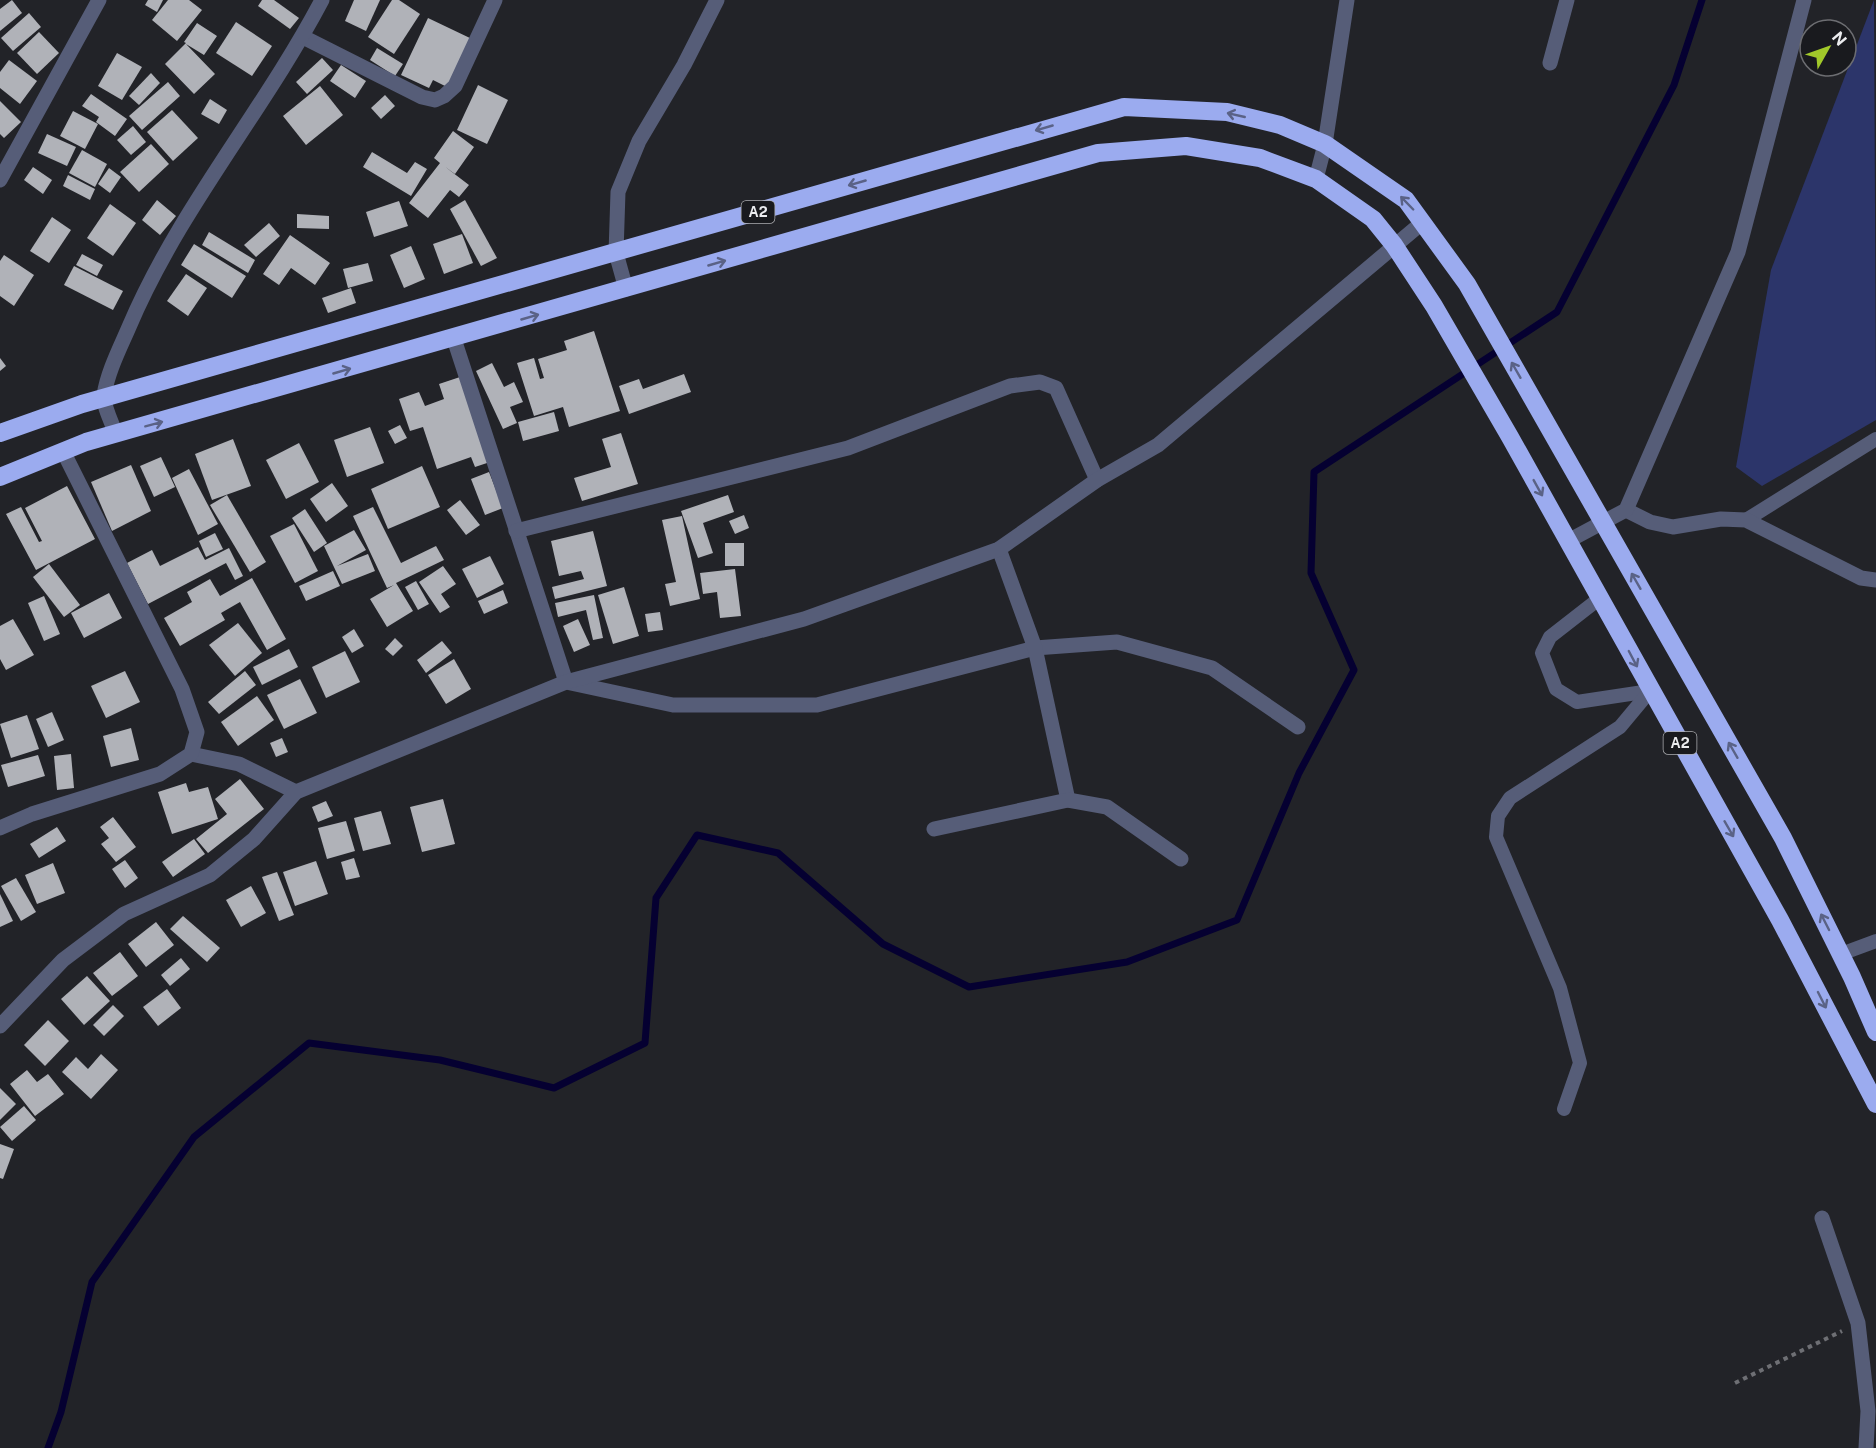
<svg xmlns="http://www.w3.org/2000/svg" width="1876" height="1448" font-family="'Public Sans',sans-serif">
<rect width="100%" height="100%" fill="#222328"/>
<!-- green -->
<path fill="#2c356a" d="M1874 0 1876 420 1762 486 1736 467 1771 270Z"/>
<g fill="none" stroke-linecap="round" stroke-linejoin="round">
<!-- stream -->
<path stroke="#050031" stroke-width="7" d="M48 1448 61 1412 92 1282 194 1137 309 1043 440 1060 554 1088 645 1043 656 898 697 835 778 853 883 944 969 987 1127 962 1237 920 1299 773 1354 670 1311 573 1314 472 1557 312 1674 85 1702 0"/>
</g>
<!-- building -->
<g fill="#b0b2b8">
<path d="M12 0 22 13 0 31V9Z"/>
<path d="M148 0H163L157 12 145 5Z"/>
<path d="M168 0H189L202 10 177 41 152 20Z"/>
<path d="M262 0H274L299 18 290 29 258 6Z"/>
<path d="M354 0H380L366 31 345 21Z"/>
<path d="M392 0H399L420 14 394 54 368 37Z"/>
<path d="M29 13 41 27 13 51 1 38Z"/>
<path d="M428 18 472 39 449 88 433 80 429 88 401 75Z"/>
<path d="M236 22 272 46 252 76 216 53Z"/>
<path d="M197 23 217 36 204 55 186 44 215 74 194 94 165 64 186 43 184 42Z"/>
<path d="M39 32 59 53 37 74 17 53Z"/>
<path d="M377 48 403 64 395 76 370 60Z"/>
<path d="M117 53 142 67 122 100 98 86Z"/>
<path d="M322 58 333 70 307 94 296 82Z"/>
<path d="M9 60 37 81 20 104 0 88V72Z"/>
<path d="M341 65 366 81 355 98 330 81Z"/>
<path d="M151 73 160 83 139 105 129 96Z"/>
<path d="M168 82 180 96 142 130 129 116Z"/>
<path d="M478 85 508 100 487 144 457 130Z"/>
<path d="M320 86 343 115 306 145 283 116Z"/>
<path d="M91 94 127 119 115 136 96 122 99 117 82 106Z"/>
<path d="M385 95 395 106 381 119 371 108Z"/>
<path d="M210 99 227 110 219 124 201 114Z"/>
<path d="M0 101 21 122 4 138 0 134Z"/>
<path d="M172 110 198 138 173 161 147 132Z"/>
<path d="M73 111 98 124 85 149 60 136Z"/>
<path d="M133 126 146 142 131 155 117 140Z"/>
<path d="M453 131 474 147 455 174 444 166 469 185 459 197 450 190 428 218 409 203 440 163 434 158Z"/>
<path d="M47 134 76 147 67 166 38 153Z"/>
<path d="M151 144 169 164 139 192 120 172Z"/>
<path d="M82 150 107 164 95 187 69 173Z"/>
<path d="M372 152 407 173 415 162 427 169 411 196 363 167Z"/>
<path d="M33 167 52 180 43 194 24 180Z"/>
<path d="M109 168 121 177 110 193 98 184Z"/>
<path d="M68 175 95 189 90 200 63 186Z"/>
<path d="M157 200 176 216 160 235 142 220Z"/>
<path d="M465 200 497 258 481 266 450 209Z"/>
<path d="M399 201 408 226 374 237 366 212Z"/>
<path d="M110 204 136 223 113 256 87 238Z"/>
<path d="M297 214 329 216V229L297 228Z"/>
<path d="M52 217 71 230 49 263 30 251Z"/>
<path d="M269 223 280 236 256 257 244 245Z"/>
<path d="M209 232 255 260 248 273 202 245Z"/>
<path d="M462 234 473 263 444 274 433 244Z"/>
<path d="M290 235 330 263 315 285 291 268 279 285 263 274Z"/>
<path d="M194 244 246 276 232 298 181 265Z"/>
<path d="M411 246 425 279 404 288 390 255Z"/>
<path d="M82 254 103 265 97 276 76 265Z"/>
<path d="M4 255 34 275 14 306 0 296V261Z"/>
<path d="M368 263 373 281 348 288 343 269Z"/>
<path d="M74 266 123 291 113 310 64 285Z"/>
<path d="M186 274 207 288 188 316 167 301Z"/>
<path d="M351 288 356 303 328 313 322 298Z"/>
<path d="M594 331 620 411 569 427 563 407 534 416 517 363 534 358 540 379 544 378 538 359 567 350 564 341Z"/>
<path d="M0 358 6 366 0 371Z"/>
<path d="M492 363 504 387 514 382 523 402 510 407 517 423 503 429 476 371Z"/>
<path d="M684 374 691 392 629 414 619 386 639 379 643 389Z"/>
<path d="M460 377 490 462 475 467 471 457 437 469 423 427 410 431 399 399 419 392 425 406 444 399 439 384Z"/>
<path d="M554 412 559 431 523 441 518 422Z"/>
<path d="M400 425 407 438 395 444 388 431Z"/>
<path d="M370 427 384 463 347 477 334 440Z"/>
<path d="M621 433 638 484 582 501 574 478 611 467 602 439Z"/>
<path d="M233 439 251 486 212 500 195 454Z"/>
<path d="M299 443 319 482 286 499 266 460Z"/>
<path d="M161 457 175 487 154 497 140 466Z"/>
<path d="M131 465 151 511 112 531 91 482Z"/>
<path d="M422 466 440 507 388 529 371 489Z"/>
<path d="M189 469 218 524 198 535 172 478Z"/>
<path d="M489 472 503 508 485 515 471 479Z"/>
<path d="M332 483 348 506 326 522 310 499Z"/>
<path d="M67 486 95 539 36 570 6 514 21 507 39 542 42 541 25 508Z"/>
<path d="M227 495 266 562 250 572 210 505Z"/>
<path d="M728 495 734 512 703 523 713 553 698 558 681 511Z"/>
<path d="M460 500 480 525 466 535 447 510Z"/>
<path d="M373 507 401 563 436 546 444 560 396 583 413 611 387 627 370 599 394 585 387 588 353 516Z"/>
<path d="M305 509 327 543 314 552 292 518Z"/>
<path d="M744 515 749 528 735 534 729 521Z"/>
<path d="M682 516 700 599 670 606 665 584 676 582 662 520Z"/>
<path d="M294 524 318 571 295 583 270 536Z"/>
<path d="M354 530 366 550 337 566 368 554 375 571 342 584 324 546Z"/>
<path d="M593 531 607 586 555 599 552 587 584 579 581 571 559 576 551 541Z"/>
<path d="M215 533 223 549 206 557 199 541Z"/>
<rect x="725" y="543" width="19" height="23"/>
<path d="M198 547 205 560 229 548 243 576 235 580 226 563 148 604 127 563 152 550 160 566Z"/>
<path d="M490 556 504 584 477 598 462 569Z"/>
<path d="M49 564 80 605 64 617 33 577Z"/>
<path d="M443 566 456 584 441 594 450 607 440 613 419 582Z"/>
<path d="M735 569 741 616 720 618 717 592 703 594 700 573Z"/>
<path d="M333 571 340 586 306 601 299 586Z"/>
<path d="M252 578 286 639 267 650 240 602 221 613 225 620 180 646 164 618 192 602 187 592 210 579 220 596Z"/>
<path d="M416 581 429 604 418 610 405 587Z"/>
<path d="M624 587 639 636 613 644 598 595Z"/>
<path d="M503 590 508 603 484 614 478 601Z"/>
<path d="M109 593 122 618 84 638 71 613Z"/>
<path d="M594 595 603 638 593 640 586 610 558 617 555 603Z"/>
<path d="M44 596 60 634 44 641 28 603Z"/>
<path d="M660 612 663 630 648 632 645 614Z"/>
<path d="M13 619 34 655 6 670 0 659V626Z"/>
<path d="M578 619 590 645 574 652 563 626Z"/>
<path d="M238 623 262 653 235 676 209 645Z"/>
<path d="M354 629 364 646 352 653 342 637Z"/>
<path d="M395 638 403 646 393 656 385 649Z"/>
<path d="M442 641 452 653 426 673 417 660Z"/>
<path d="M289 649 298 667 262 685 253 667Z"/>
<path d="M345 651 360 682 326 698 312 667Z"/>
<path d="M454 659 471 689 446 704 428 675Z"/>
<path d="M125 671 140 702 106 718 91 686Z"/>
<path d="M245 671 256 685 219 714 208 702Z"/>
<path d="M300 679 317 713 284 729 267 695Z"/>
<path d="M257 696 274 720 238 746 221 722Z"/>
<path d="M52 712 64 740 48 747 36 719Z"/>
<path d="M27 715 39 749 11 758 0 724Z"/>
<path d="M131 728 139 760 111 767 103 736Z"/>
<path d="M282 738 288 752 276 757 270 743Z"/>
<path d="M71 754 74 788 57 790 54 756Z"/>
<path d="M38 755 45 776 8 787 1 765Z"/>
<path d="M240 779 264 809 208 853 196 839 227 814 215 799Z"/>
<path d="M186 783 189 792 208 787 218 819 172 834 158 792Z"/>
<path d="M443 799 455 844 422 852 410 807Z"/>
<path d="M326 801 333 816 318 822 312 807Z"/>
<path d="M381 811 391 844 363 851 354 818Z"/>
<path d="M113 817 136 847 116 862 101 844 109 838 100 827Z"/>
<path d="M346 821 355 851 327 859 318 828Z"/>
<path d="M57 827 66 841 39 858 30 844Z"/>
<path d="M194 839 205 854 173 877 162 862Z"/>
<path d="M354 858 360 877 346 880 341 862Z"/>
<path d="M125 860 138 878 125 888 112 869Z"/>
<path d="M316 861 328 894 295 906 283 872Z"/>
<path d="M53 863 65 893 37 904 25 875Z"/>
<path d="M277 872 294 915 279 921 262 877Z"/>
<path d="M16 878 36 912 21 921 1 886Z"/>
<path d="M251 886 266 913 241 927 226 900Z"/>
<path d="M0 894 13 921 0 927Z"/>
<path d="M183 916 220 948 207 962 170 929Z"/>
<path d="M156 922 174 945 146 967 128 944Z"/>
<path d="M120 952 138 976 112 996 93 973Z"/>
<path d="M181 958 190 969 170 986 161 975Z"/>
<path d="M87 976 110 1001 84 1025 61 999Z"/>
<path d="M167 989 181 1008 158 1026 143 1007Z"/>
<path d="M113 1005 124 1016 104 1036 93 1025Z"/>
<path d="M48 1020 69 1041 45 1066 24 1045Z"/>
<path d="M101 1054 118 1070 91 1099 62 1072 76 1057 88 1069Z"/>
<path d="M27 1070 37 1082 48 1074 64 1094 35 1116 10 1084Z"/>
<path d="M0 1088 16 1104 0 1120Z"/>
<path d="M24 1106 36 1120 12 1141 0 1127Z"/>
<path d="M0 1144 14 1149 3 1179 0 1178Z"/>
</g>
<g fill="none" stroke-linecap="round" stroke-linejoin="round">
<!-- path -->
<path stroke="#6e6f74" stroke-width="4" stroke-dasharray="4.5 4.5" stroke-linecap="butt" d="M1735 1383 1842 1331"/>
<!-- lane -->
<g stroke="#565d78" stroke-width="14">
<path d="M1746 520 1876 439"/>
<path d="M1600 598 1550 637 1542 653 1556 689 1577 702 1650 691"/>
<path d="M1841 954 1876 941"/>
<path d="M1564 1109 1580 1063 1560 988 1496 837 1498 816 1510 798 1620 727 1650 691"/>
</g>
<!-- street -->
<g stroke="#565d78" stroke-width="15">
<path d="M303 37 422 97 435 100 444 96 455 86 495 0"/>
<path d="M1550 63 1567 0"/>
<path d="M1316 179 1325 144 1347 0"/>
<path d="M0 180 99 0"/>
<path d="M626 289 616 253 618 192 639 141 684 65 717 0"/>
<path d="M454 339 566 682 673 705H817L1035 648 1117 642 1212 668 1298 727"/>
<path d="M116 434C112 423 103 406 104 395 108 371 120 348 129 327 179 209 263 112 322 0"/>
<path d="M1626 510 1650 522 1673 527 1721 519 1746 520 1861 578 1876 580"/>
<path d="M516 531 848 448 1010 386 1040 382 1056 388 1097 480"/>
<path d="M1568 541 1626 510 1738 252 1804 0"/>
<path d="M999 549 1035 648 1068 800"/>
<path d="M191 754 239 764 296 792"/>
<path d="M0 828 32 814 160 774 191 754 197 732 182 689 63 451"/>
<path d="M934 829 1068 800 1107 807 1181 859"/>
<path d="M0 1026 63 960 124 914 210 875 254 839 296 792 566 682 804 619 999 549 1097 480 1158 445 1423 222"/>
<path d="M1822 1218 1858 1323 1868 1411 1866 1448"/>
</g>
<!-- highway -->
<g stroke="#9babef" stroke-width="18">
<path d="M0 433 82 404 1124 107 1227 112 1280 125 1325 144 1406 200 1467 284 1783 838 1852 977 1876 1032"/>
<path d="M0 477 86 442 1098 153 1186 146 1260 158 1316 179 1373 219 1394 245 1434 306 1510 437 1780 920 1876 1104"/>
</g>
</g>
<!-- one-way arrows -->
<defs><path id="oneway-shaft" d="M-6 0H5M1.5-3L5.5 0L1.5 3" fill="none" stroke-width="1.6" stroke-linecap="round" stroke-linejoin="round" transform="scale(1.5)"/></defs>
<g stroke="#5a6286">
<use href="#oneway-shaft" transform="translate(1236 115) rotate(-167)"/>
<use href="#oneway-shaft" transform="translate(1044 128) rotate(164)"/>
<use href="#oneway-shaft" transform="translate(857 183) rotate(164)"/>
<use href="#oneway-shaft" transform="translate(1407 203) rotate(-134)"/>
<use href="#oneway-shaft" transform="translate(717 263) rotate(-16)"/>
<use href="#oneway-shaft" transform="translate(530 317) rotate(-16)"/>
<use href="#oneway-shaft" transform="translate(1516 370) rotate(-120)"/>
<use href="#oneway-shaft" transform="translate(342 371) rotate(-16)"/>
<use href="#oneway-shaft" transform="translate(154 424) rotate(-15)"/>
<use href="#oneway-shaft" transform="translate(1538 488) rotate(61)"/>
<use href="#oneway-shaft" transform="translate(1636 581) rotate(-120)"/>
<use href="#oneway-shaft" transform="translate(1633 659) rotate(62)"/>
<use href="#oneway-shaft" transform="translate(1733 750) rotate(-120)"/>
<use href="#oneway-shaft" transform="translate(1729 829) rotate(60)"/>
<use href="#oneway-shaft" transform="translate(1825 922) rotate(-117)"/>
<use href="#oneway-shaft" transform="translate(1822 1000) rotate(63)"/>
</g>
<g text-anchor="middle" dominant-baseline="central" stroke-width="6" stroke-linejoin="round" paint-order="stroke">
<!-- shield labels -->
<g fill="#191a1e" stroke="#acadb0" stroke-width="1.5">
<rect x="741.5" y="201" width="33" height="22" rx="4.5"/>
<rect x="1663.5" y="732" width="33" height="22" rx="4.5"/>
</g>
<g font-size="14" font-weight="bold" fill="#ebecef">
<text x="758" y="212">A2</text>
<text x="1680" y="743">A2</text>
</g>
</g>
<!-- north arrow -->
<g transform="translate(1828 48) rotate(50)"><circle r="28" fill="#191a1e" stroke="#6d6e72" stroke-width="1.5"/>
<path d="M0-4.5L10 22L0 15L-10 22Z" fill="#a1c92a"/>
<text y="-9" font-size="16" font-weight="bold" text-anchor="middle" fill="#ebecef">N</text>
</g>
</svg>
